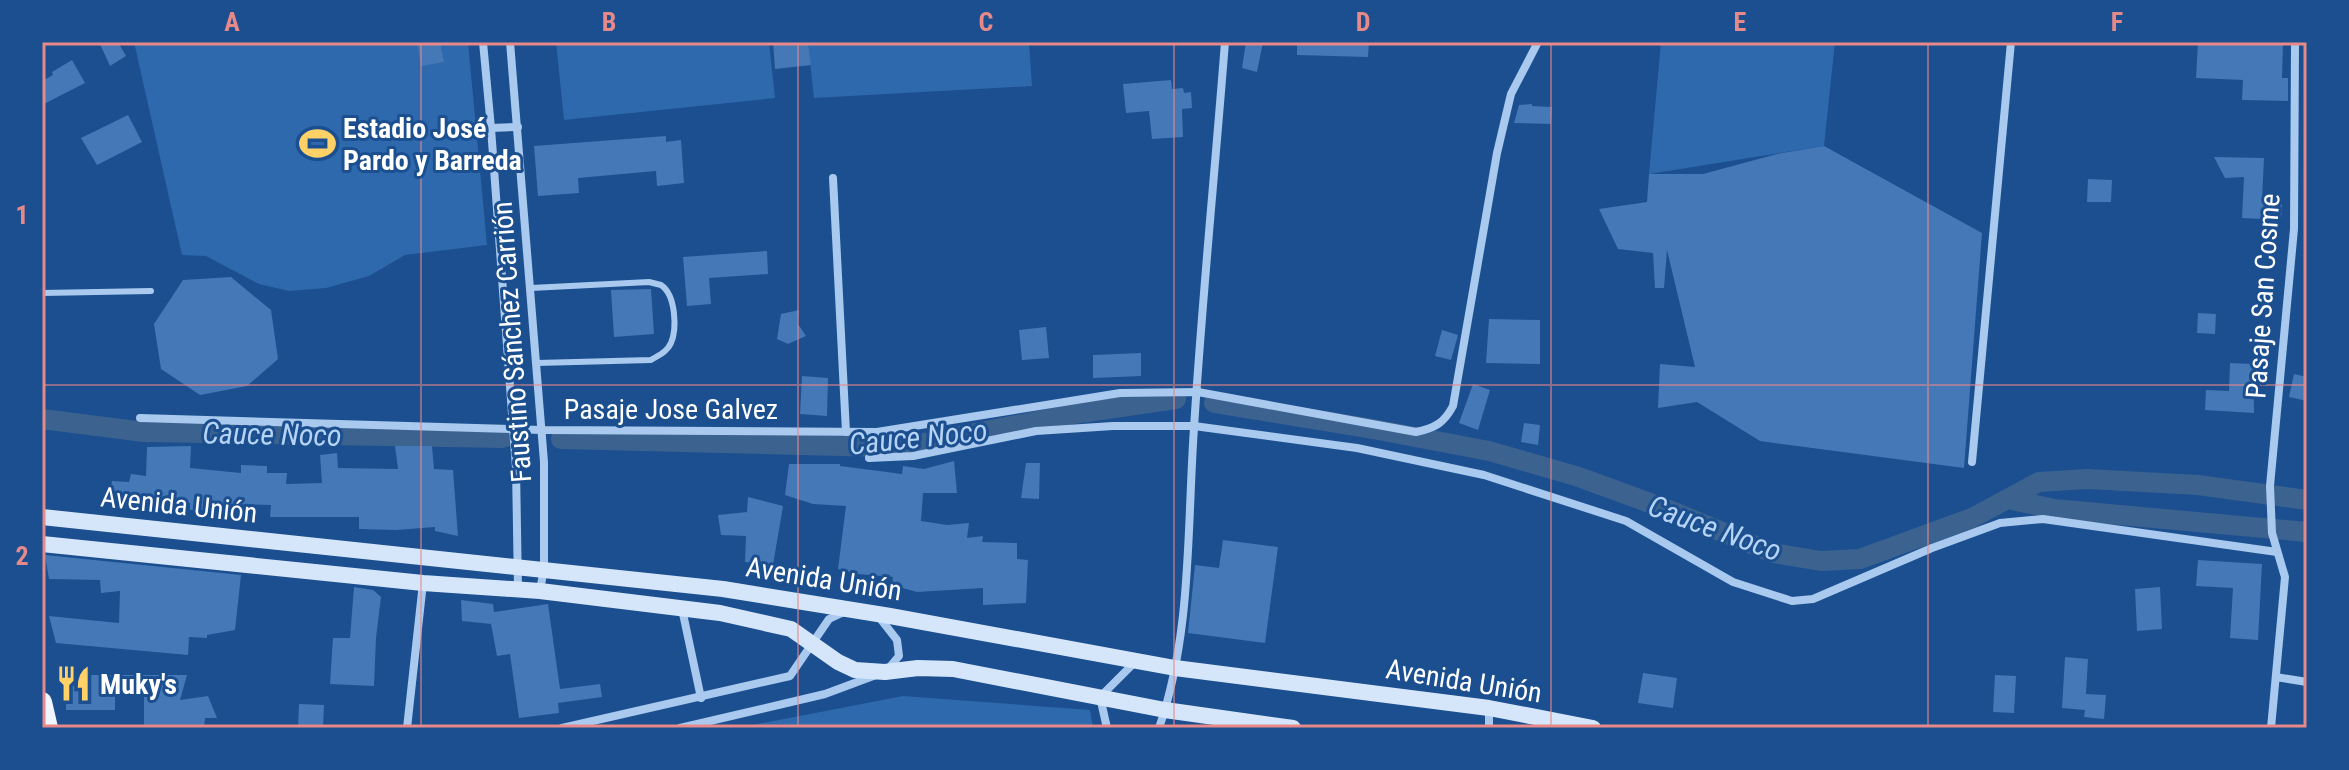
<svg xmlns="http://www.w3.org/2000/svg" width="2349" height="770" font-family="'Roboto Condensed',sans-serif">
<rect width="100%" height="100%" fill="#1b4f8f"/>
<!-- green -->
<g fill="#2e69ad">
<path d="M134 42H468L487 245 405 255 369 276 326 288 289 291 259 284 206 256 182 255Z"/>
<path d="M556 42H769L775 98 564 120Z"/>
<path d="M808 42H1029L1032 86 814 98Z"/>
<path d="M1661 42H1835L1824 146 1649 174Z"/>
<path d="M903 696 1090 710 1093 728H737Z"/>
</g>
<g fill="none" stroke-linecap="round" stroke-linejoin="round">
<!-- canal -->
<g stroke="#3c6290" stroke-width="20">
<path d="M1214 403 1373 429 1489 451 1576 476 1669 510 1773 553 1821 561 1860 559 1972 518 2039 482 2087 479 2198 485 2307 500"/>
<path d="M42 419 144 432 503 438"/>
<path d="M561 439 879 447 914 445 1073 414 1176 399"/>
<path d="M2008 499 2054 509 2307 532"/>
</g>
</g>
<!-- building -->
<g fill="#4478b7">
<path d="M99 42H118L126 56 110 66Z"/>
<path d="M417 42H440L444 62 421 66Z"/>
<path d="M773 42H808L811 65 775 69Z"/>
<path d="M1246 42H1263L1257 72 1242 68Z"/>
<path d="M1297 42H1369L1368 57 1297 55Z"/>
<path d="M2198 42H2283L2282 78H2288V101L2242 100 2243 80 2196 78Z"/>
<path d="M72 60 85 83 42 105V81L53 75 52 72Z"/>
<path d="M1171 80 1172 89 1183 88 1184 93 1191 92 1192 108 1182 109 1183 137 1152 139 1149 111 1126 113 1123 84Z"/>
<path d="M1532 104V106L1552 107 1551 124 1514 123 1519 105Z"/>
<path d="M128 115 142 142 97 165 81 138Z"/>
<path d="M666 136V142L681 140 684 183 657 186 656 171 578 178 579 193 538 196 534 146Z"/>
<path d="M1824 146 1982 233 1964 468 1760 441 1697 402 1658 408 1660 364 1695 367 1667 250 1664 288H1655L1653 253 1618 249 1599 209 1647 202 1649 174H1703L1777 154Z"/>
<path d="M2214 157 2264 158 2262 199 2282 200 2281 220 2242 218 2244 177 2225 178Z"/>
<path d="M2088 179 2112 180 2111 202H2087Z"/>
<path d="M767 251 768 274 709 278 711 304 687 306 683 257Z"/>
<path d="M231 277 271 310 278 359 247 386 200 395 161 369 154 324 183 280Z"/>
<path d="M651 289 654 334 614 337 611 290Z"/>
<path d="M799 310 798 324 806 336 788 344 777 339 781 314Z"/>
<path d="M2198 313 2216 314 2215 334 2197 333Z"/>
<path d="M1489 319 1540 320V364L1486 363Z"/>
<path d="M1046 327 1049 358 1022 360 1019 330Z"/>
<path d="M1442 330 1458 335 1451 360 1435 356Z"/>
<path d="M1141 353V376L1093 378V355Z"/>
<path d="M2230 363 2253 364 2254 413 2205 410 2206 390 2229 391Z"/>
<path d="M2294 374 2307 377V401L2289 397Z"/>
<path d="M802 376 828 378 827 416 800 414Z"/>
<path d="M1473 384 1490 390 1478 430 1459 423Z"/>
<path d="M1524 423 1540 425 1538 445 1521 442Z"/>
<path d="M191 446 190 468 241 473V465L267 466V473H287L286 484 322 483 320 455 337 453 338 468 398 469 395 446H432L434 469 453 470 458 536 435 531V527L396 530 359 529V517H270L271 505 228 504 227 510H190V503L142 506V511L108 505 112 481 129 482 131 474 146 476 147 447Z"/>
<path d="M954 461 957 493H923L921 521 947 525 969 523 967 538 983 536 982 542 1017 543V559L1028 560 1026 603 983 605V588L917 592 892 585 893 577 858 574 838 569 846 506 813 504 785 495 789 464H840V466L902 474 903 466 924 469Z"/>
<path d="M1026 463H1040L1039 499 1021 498Z"/>
<path d="M748 497 783 506 773 565 745 562 746 536 721 535 718 515 747 512Z"/>
<path d="M1223 540 1278 547 1265 643 1188 633 1195 565 1219 568Z"/>
<path d="M45 555 241 575 235 630 207 635V638L189 637 188 655 56 643 49 616 119 623 120 591 101 593 100 580 49 579Z"/>
<path d="M2198 560 2262 564 2258 640 2230 638 2233 588 2196 586Z"/>
<path d="M354 587 373 590 381 597 376 638 374 686 330 684 333 638H350Z"/>
<path d="M2160 587 2162 629 2137 631 2135 589Z"/>
<path d="M461 600 493 604 494 612 548 604 560 689 600 684 602 697 558 703 559 713 519 718 510 654 497 656 491 624 462 621Z"/>
<path d="M2065 657 2088 659 2086 694 2106 695 2104 719 2084 717 2085 710 2062 708Z"/>
<path d="M1643 673 1677 678 1673 708 1638 703Z"/>
<path d="M61 675H187L180 700 208 696 217 718H205L204 728H144V695L115 692V710H66V697Z"/>
<path d="M1995 675 2016 676 2014 713 1993 712Z"/>
<path d="M299 704 324 705 323 728H298Z"/>
</g>
<g fill="none" stroke-linecap="round" stroke-linejoin="round">
<!-- service -->
<g stroke="#a9c9ee" stroke-width="6">
<path d="M531 288 649 282C649 282 661 285 661 285 676 295 677 329 671 343 667 352 659 355 651 360L537 363"/>
<path d="M42 293 151 291"/>
</g>
<!-- minor -->
<g stroke="#a9c9ee" stroke-width="8">
<path d="M483 42 491 128 516 468 518 589"/>
<path d="M510 42 544 462V569L540 590"/>
<path d="M491 128 518 127"/>
<path d="M833 178 846 432"/>
<path d="M140 418 542 430 877 432 1120 393 1198 392 1416 432C1435 428 1444 423 1453 406L1497 153 1511 94 1538 42"/>
<path d="M869 458 913 456 1036 431 1113 426H1194L1357 448 1484 475 1626 521 1733 582 1792 601 1813 599 1932 548 2000 523 2043 519 2277 552"/>
<path d="M1972 462 2011 42"/>
<path d="M682 609 701 698"/>
<path d="M879 617 897 640 899 656 888 669"/>
<path d="M2276 677 2307 682"/>
<path d="M407 728 423 583"/>
<path d="M562 728 790 676 829 619 844 612"/>
<path d="M680 728 825 694 876 675"/>
<path d="M1107 728 1100 697 1136 661"/>
<path d="M1159 728C1192 633 1187 528 1194 428 1202 300 1215 171 1225 42"/>
<path d="M1489 728V709"/>
<path d="M2271 728 2285 577 2272 533 2270 486 2294 229 2295 42"/>
</g>
<!-- secondary -->
<g stroke="#d6e6fa" stroke-width="16">
<path d="M42 517 723 589 890 616 1175 668 1489 708 1593 728"/>
<path d="M42 544 423 583 540 591 720 613 791 629 838 662 855 670 885 672 918 668 953 669 1165 710 1293 728"/>
</g>
<!-- primary -->
<path stroke="#f0f6ff" stroke-width="20" d="M42 702 48 728"/>
</g>
<!-- grid -->
<path fill="none" stroke="#e88989" stroke-width="2" stroke-opacity="0.55" d="M421 42V728M798 42V728M1174 42V728M1551 42V728M1928 42V728M42 385H2307"/>
<!-- icons -->
<defs>
<symbol id="stadium-bare" viewBox="-9 -9 18 18"><path d="M0-5a6.5 5 0 1 0 0 10a6.5 5 0 1 0 0-10ZM-3.5-1.8h7v3.6h-7Z" fill="#ffd166" stroke="#1b4f8f" stroke-width="2.5" paint-order="stroke"/></symbol>
<symbol id="restaurant-bare" viewBox="-9 -9 18 18"><path d="M-5-6h1v4h1v-4h1v4h1v-4h1v5L-1.5 .5V6h-2V.5L-5-1ZM5-6V6H3V1.5H1.5Q1.5-4 5-6Z" fill="#ffd166" stroke="#1b4f8f" stroke-width="2.5" paint-order="stroke"/></symbol>
</defs>
<g fill-rule="evenodd">
<use href="#stadium-bare" x="292" y="118" width="51" height="51"/>
<use href="#restaurant-bare" x="48" y="658" width="51" height="51"/>
</g>
<g text-anchor="middle" dominant-baseline="central" stroke-width="6" stroke-linejoin="round" paint-order="stroke">
<!-- poi labels -->
<g font-size="28" font-weight="bold" fill="#fff" stroke="#1b4f8f" text-anchor="start">
<text x="343" y="128">Estadio José<tspan x="343" dy="32">Pardo y Barreda</tspan></text>
<text x="100" y="684">Muky's</text>
</g>
<!-- street labels -->
<g font-size="28" fill="#fff" stroke="#1b4f8f">
<text transform="translate(2263 296) rotate(-86)">Pasaje San Cosme</text>
<text transform="translate(512 342) rotate(-94)">Faustino Sánchez Carrión</text>
<text x="671" y="409">Pasaje Jose Galvez</text>
<text transform="translate(179 505) rotate(6)">Avenida Unión</text>
<text transform="translate(824 579) rotate(9)">Avenida Unión</text>
<text transform="translate(1464 681) rotate(9)">Avenida Unión</text>
</g>
<!-- water labels -->
<g font-size="30" font-style="italic" fill="#b5d3f5" stroke="#1b4f8f">
<text transform="translate(272 434) rotate(1)">Cauce Noco</text>
<text transform="translate(918 437) rotate(-6)">Cauce Noco</text>
<text transform="translate(1715 528) rotate(20)">Cauce Noco</text>
</g>
</g>
<!-- border -->
<rect width="2349" height="770" fill="none" stroke="#1b4f8f" stroke-width="88"/>
<rect x="44" y="44" width="2261" height="682" fill="none" stroke="#e88989" stroke-width="3"/>
<g font-size="26" text-anchor="middle" font-weight="bold" fill="#e88989">
<text x="232" y="31">A</text>
<text x="609" y="31">B</text>
<text x="986" y="31">C</text>
<text x="1363" y="31">D</text>
<text x="1740" y="31">E</text>
<text x="2117" y="31">F</text>
<text x="22" y="224">1</text>
<text x="22" y="565">2</text>
</g>
</svg>
